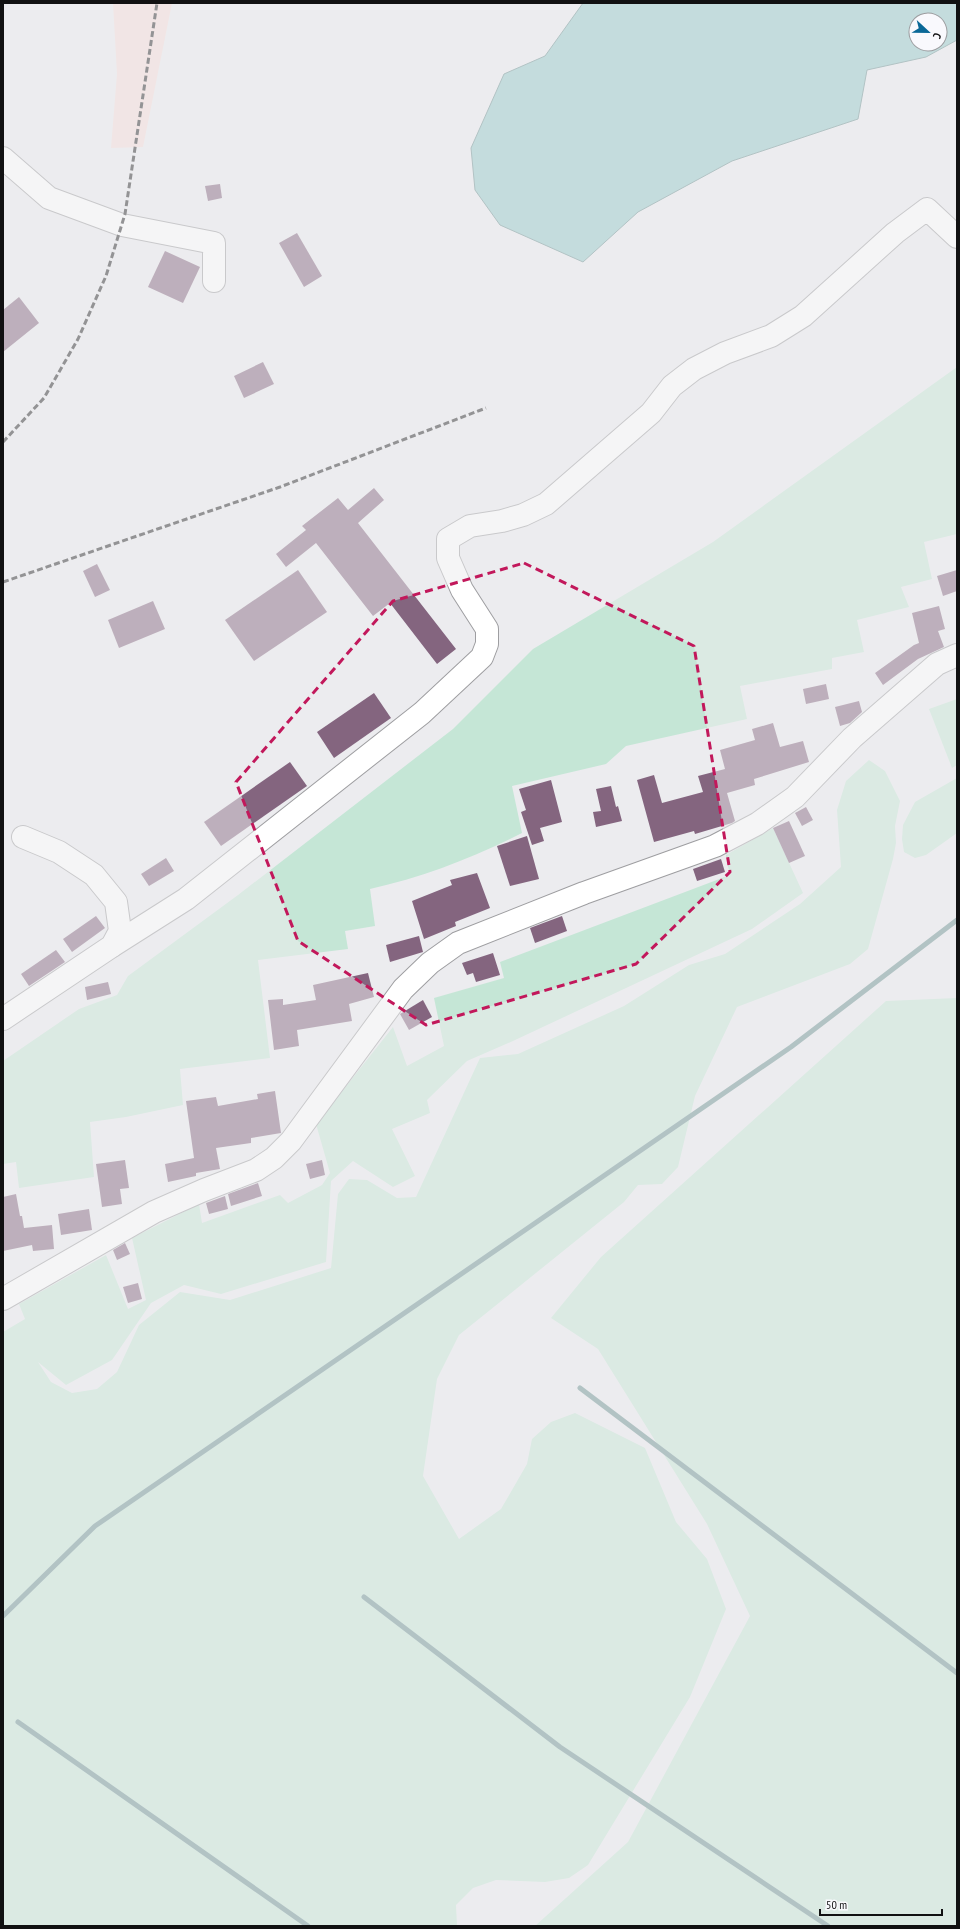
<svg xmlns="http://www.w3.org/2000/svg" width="960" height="1929" font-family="'PT Sans Narrow',sans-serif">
<rect width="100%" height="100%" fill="#ececef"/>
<!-- industrial -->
<path fill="#f6dcd9" d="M113 3H172L143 147 111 148 117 74Z"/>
<!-- green -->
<g fill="#c5e6d6">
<path d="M957 367V534L924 542 932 579 901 587 909 607 857 620 864 652 832 658V669L740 686 747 719 626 746 606 764 512 786 522 833C473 858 423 877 370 889L375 926 345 931 348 949 258 960 270 1058 180 1069 183 1105 126 1117 90 1122 94 1177 19 1188 16 1162 3 1164V1061L79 1009 117 995 128 976 238 895 453 729 533 649 713 542Z"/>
<path d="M957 699V765L952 768 929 709Z"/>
<path d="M869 760 885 771 900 801 895 826 896 843 893 859 868 949 850 964 737 1007 695 1096 678 1167 662 1184 638 1185 624 1202 459 1335 437 1379 423 1476 459 1539 501 1509 527 1464 532 1439 551 1422 575 1413 645 1448 676 1522 707 1559 726 1609 690 1697 588 1865 569 1878 545 1882 496 1880 473 1888 456 1905 457 1926H3V1332L25 1319 19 1304 106 1255 128 1309 146 1300 132 1238 199 1204 202 1223 280 1195 288 1203 322 1185 330 1173 316 1124 393 1027 407 1066 444 1046 434 998 504 978 500 962 730 875 726 855 773 828 803 893 752 929 513 1041 467 1061 427 1100 430 1113 392 1129 415 1176 393 1187 353 1161 331 1181 326 1262 221 1294 184 1285 151 1303 112 1360 66 1385 38 1362 51 1382 72 1393 97 1389 117 1372 139 1325 180 1292 230 1300 331 1268 338 1194 349 1179 367 1180 397 1198 416 1197 480 1058 518 1054 624 1006 689 965 725 954 800 904 841 867 837 810 846 781Z"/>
<path d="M957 778V833L926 855 915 858 904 852 902 839 903 825 915 802Z"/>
<path d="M957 998V1926H535L628 1842 750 1616 707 1524 598 1349 551 1318 601 1257 886 1001Z"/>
</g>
<!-- water -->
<path fill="#92c7c7" stroke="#6b9091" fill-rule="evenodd" d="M583 3H957V40L926 57 867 70 858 119 732 161 638 212 583 262 500 225 475 190 471 148 504 74 545 56ZM916 20H940V44H916Z"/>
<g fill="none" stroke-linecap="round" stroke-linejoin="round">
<!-- stream -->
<g stroke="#6b9091" stroke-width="5">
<path d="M580 1388 957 1673"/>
<path d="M364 1597 560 1747 828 1926"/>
<path d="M3 1616 95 1526 791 1047 957 920"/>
<path d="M18 1722 308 1926"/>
</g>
</g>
<!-- building -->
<g fill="#84657f">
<path d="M220 184 222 198 208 201 205 186Z"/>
<path d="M297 233 322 276 304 287 279 243Z"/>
<path d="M165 251 200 267 183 303 148 287Z"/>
<path d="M19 297 39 323 3 352V310Z"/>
<path d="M263 362 274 384 244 398 234 376Z"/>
<path d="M374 488 384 500 358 523 456 649 437 664 390 603 373 616 316 543 286 567 276 554 306 530 302 526 338 498 348 510Z"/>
<path d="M97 564 110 590 95 597 83 571Z"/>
<path d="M298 570 327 612 254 661 225 620Z"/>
<path d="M957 570V591L943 596 937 576Z"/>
<path d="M153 601 165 629 119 648 108 620Z"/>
<path d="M939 606 945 629 938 631 944 647 918 659 883 685 875 673 914 645 919 643 912 613Z"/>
<path d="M826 684 829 699 806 704 803 689Z"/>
<path d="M374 693 391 718 334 758 317 732Z"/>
<path d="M859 701 862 712 850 723 840 726 835 707Z"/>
<path d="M773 723 780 747 803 741 809 762 754 779 755 785 727 793 735 821 732 823 695 834 694 831 654 842 637 780 654 775 662 803 703 792 698 776 725 769 720 750 755 740 752 729Z"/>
<path d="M290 762 307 786 221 846 204 822Z"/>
<path d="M551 780 562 822 540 828 544 841 532 845 521 812 526 810 519 789Z"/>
<path d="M611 786 616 807 618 806 622 821 596 827 593 812 601 811 596 789Z"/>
<path d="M806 807 813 820 802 826 795 813Z"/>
<path d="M789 821 805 856 789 863 773 828Z"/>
<path d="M527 836 539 879 510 886 497 846Z"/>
<path d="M166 858 174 871 149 886 141 874Z"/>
<path d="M721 859 725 872 697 881 693 869Z"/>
<path d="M477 873 490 908 455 922 456 926 424 939 412 901 452 885 450 880Z"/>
<path d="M96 916 105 928 72 952 63 939Z"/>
<path d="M562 916 567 931 535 943 530 928Z"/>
<path d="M419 936 423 952 390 962 386 945Z"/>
<path d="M56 950 65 962 29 986 21 974Z"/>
<path d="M493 953 500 975 476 982 473 973 467 975 462 963Z"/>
<path d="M368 973 374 997 349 1004 352 1021 297 1030 299 1046 274 1050 268 1000 283 999V1005L316 1000 313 985Z"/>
<path d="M108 982 111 994 87 1000 85 987Z"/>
<path d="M423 1000 432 1017 409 1030 400 1014Z"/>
<path d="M275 1091 281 1133 251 1138V1143L216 1148 220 1169 196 1173V1176L168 1182 165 1164 194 1158 186 1101 216 1097 218 1106 258 1099 257 1094Z"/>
<path d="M125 1160 129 1188 120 1189 122 1204 102 1207 96 1164Z"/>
<path d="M322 1160 325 1175 310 1179 306 1164Z"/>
<path d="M258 1183 262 1196 231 1206 228 1194Z"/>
<path d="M16 1194 20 1216H22L24 1228 52 1225 54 1249 33 1251 32 1245 3 1251V1197Z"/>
<path d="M225 1196 228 1209 209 1214 206 1203Z"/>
<path d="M89 1209 92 1230 61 1235 58 1214Z"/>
<path d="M125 1243 130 1254 117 1260 113 1250Z"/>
<path d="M138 1283 142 1299 128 1303 123 1287Z"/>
</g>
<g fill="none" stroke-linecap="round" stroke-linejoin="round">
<defs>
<g id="minor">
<path d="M3 158 49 198 122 225 214 243V281"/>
<path d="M112 946 186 899 422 713 482 657 487 644V629L462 590 448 558V539L470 526 502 521 523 515 546 504 651 413 672 386 694 369 725 353 771 336 803 316 895 233 927 209 957 237"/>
<path d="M3 1019 112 946 120 931 116 902 94 875 59 852 23 837"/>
<path d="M3 1299 154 1212 204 1190 256 1170 274 1158 291 1141 403 989 430 963 458 943 584 893 715 846 757 824 795 797 852 738 937 664 957 655"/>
</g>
</defs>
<!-- minor casing -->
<use href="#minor" stroke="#9e9ea1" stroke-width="24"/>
<!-- minor -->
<use href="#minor" stroke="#fff" stroke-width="22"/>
<!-- rail -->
<g stroke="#272728" stroke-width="3" stroke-dasharray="6 3" stroke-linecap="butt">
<path d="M3 442 44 398 78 339 106 276 125 214 157 3"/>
<path d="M3 582 280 487 486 408"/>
</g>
</g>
<!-- marked area -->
<path d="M0 0H960V1929H0ZM524 563 694 646 730 872 636 964 426 1025 298 941 236 782 393 601Z" fill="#ececef" fill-opacity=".55" fill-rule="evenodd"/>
<path fill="none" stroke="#c2185b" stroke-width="3" stroke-dasharray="8 5" stroke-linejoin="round" d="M524 563 694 646 730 872 636 964 426 1025 298 941 236 782 393 601Z"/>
<!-- border -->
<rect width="960" height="1929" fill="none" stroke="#111112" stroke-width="8"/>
<!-- north arrow -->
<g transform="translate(928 32) rotate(112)"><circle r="19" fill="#f9f9fd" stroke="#9c9c9f"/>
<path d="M0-3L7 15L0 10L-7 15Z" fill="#0a6897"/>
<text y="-6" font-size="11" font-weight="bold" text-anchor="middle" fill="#111112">С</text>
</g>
<!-- scale -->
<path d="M820 1909v6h122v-6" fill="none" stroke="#111112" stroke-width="2"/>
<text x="826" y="1909" font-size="12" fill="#111112" stroke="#f9f9fd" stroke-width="3" paint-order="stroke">50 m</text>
</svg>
